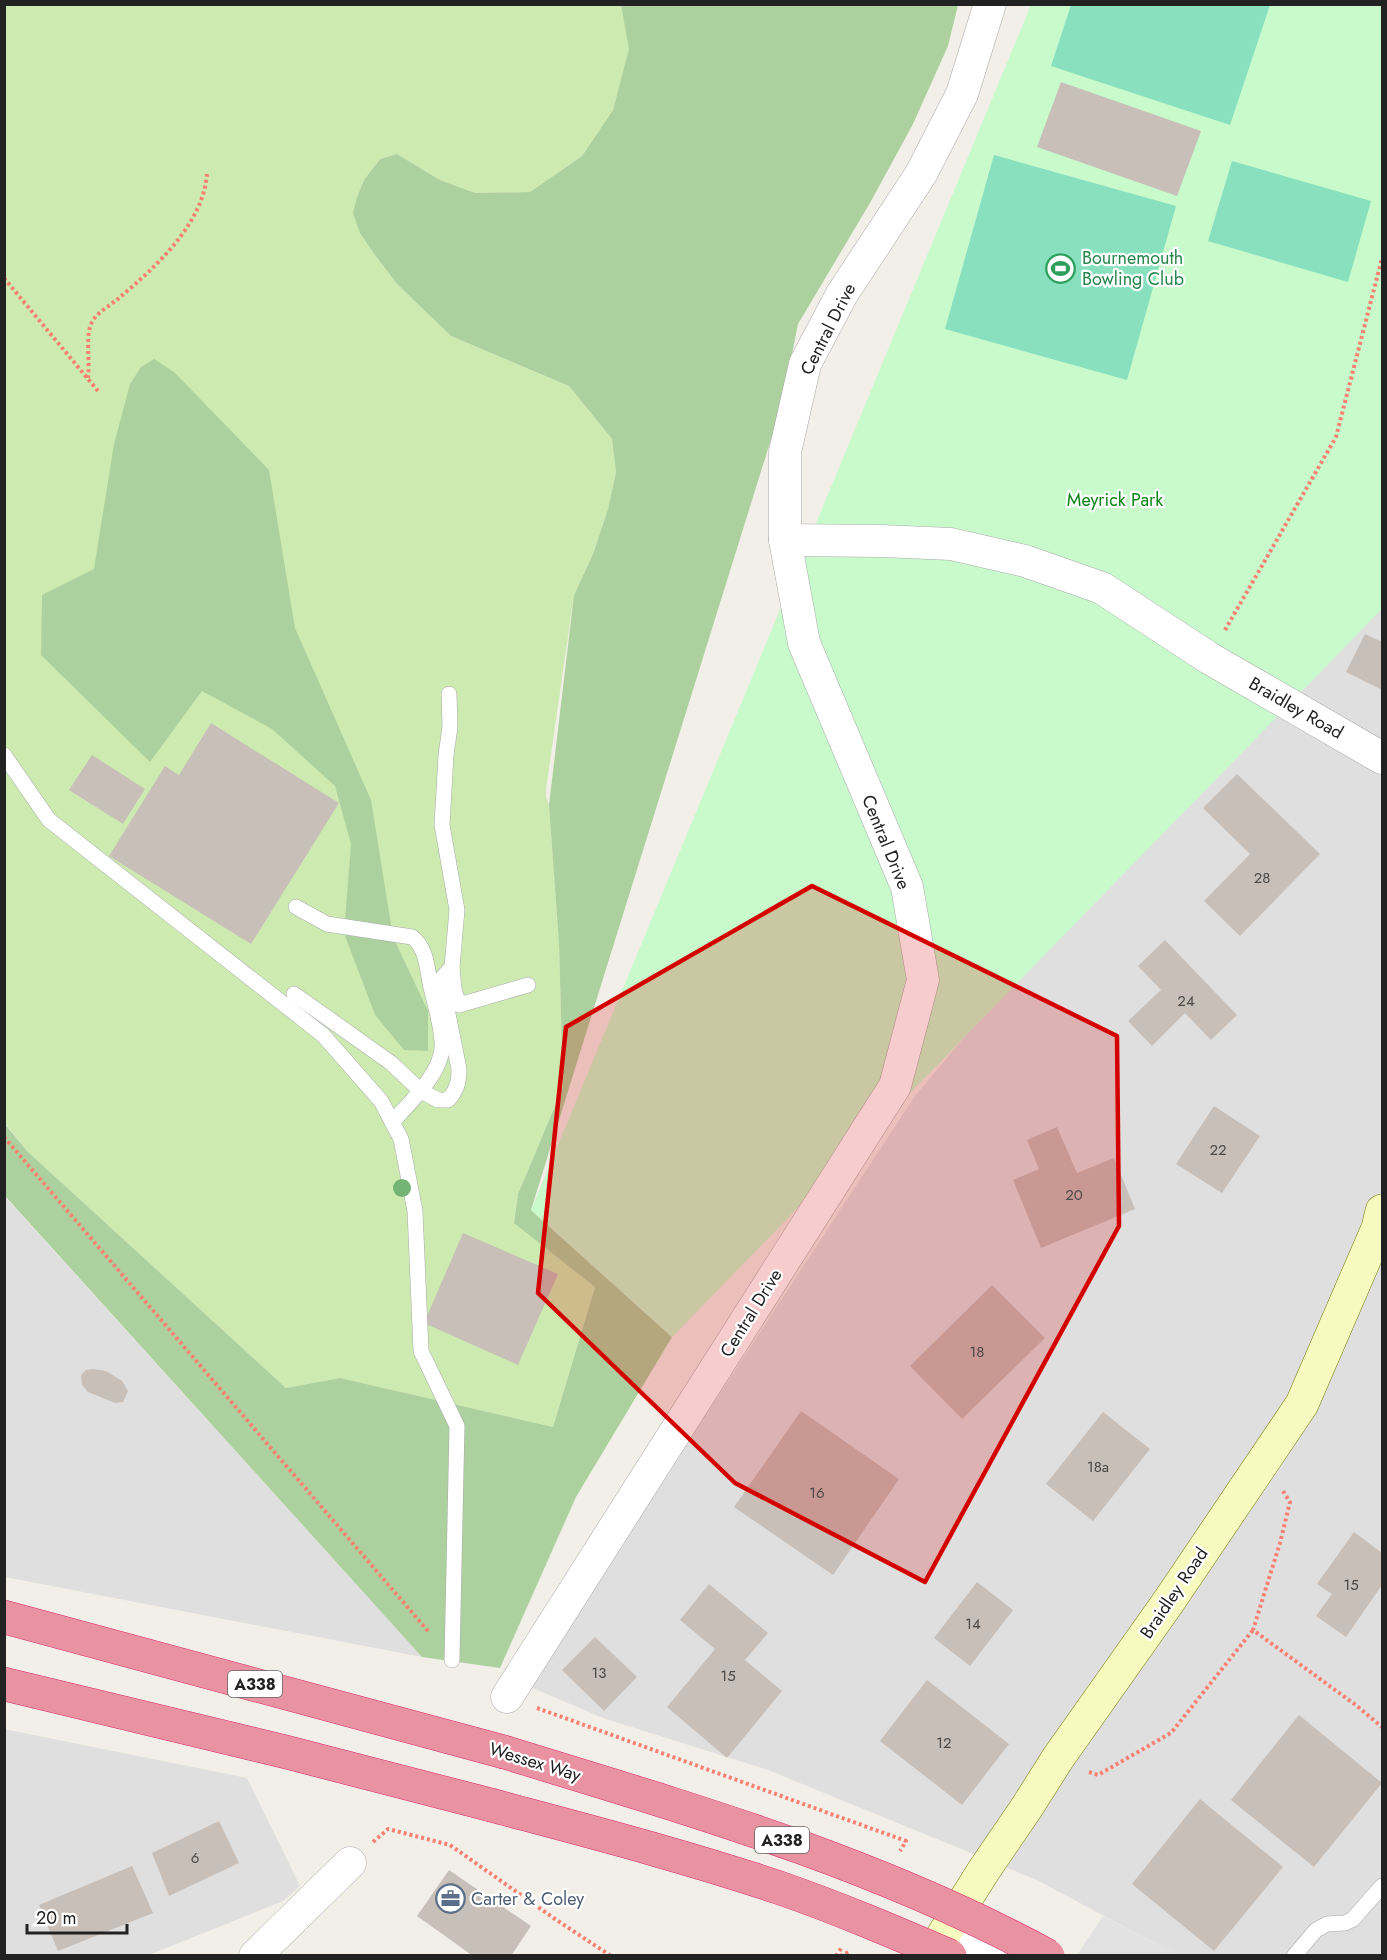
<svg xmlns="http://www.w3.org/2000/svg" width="1387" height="1960" font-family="Jost,sans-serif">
<rect width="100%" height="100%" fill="#f2efe9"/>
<!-- residential -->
<g fill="#e0dfdf">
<path d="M1382 600V1955H1177L1037 1880 768 1770 603 1718 528 1686 915 1096 1237 712Z"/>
<path d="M4 1196 15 1208 422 1657 5 1577Z"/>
<path d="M4 1729 247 1778 300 1886 283 1901 149 1955H5Z"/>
</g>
<!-- grass -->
<path fill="#cdebb0" d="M4 5H621L630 49 613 110 582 156 530 192 475 193 440 180 397 154 380 159 364 180 357 197 375 255 397 284 451 336 569 386 612 439 616 472 608 509 593 554 574 595 546 789V796L549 805 559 944 563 1087 518 1194 514 1222 595 1287 553 1427 340 1378 286 1388 27 1151 5 1123Z"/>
<!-- forest -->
<g fill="#add19e">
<path d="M621 5H958L948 46 913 124 870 203 798 324 782 404 531 1210 672 1337 1382 609 672 1337 576 1497 500 1668 422 1657 5 1196 4 1123 27 1151 286 1388 340 1378 553 1427 595 1287 514 1223 518 1194 563 1087 559 944 549 805 574 595 593 554 608 509 616 472 612 439 569 386 451 336 397 284 375 255 360 233 353 213 357 197 364 180 380 159 397 154 440 180 475 193 530 192 582 156 613 110 629 49Z"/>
<path d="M154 359 174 372 269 470 295 628 371 800 393 937 428 1011V1051L404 1050 375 1015 344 933 351 844 335 786 272 729 202 691 150 762 41 655 42 595 94 569 114 444 130 384 141 367Z"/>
</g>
<!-- park -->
<path fill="#c8facc" d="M1031 5H1382V609L672 1337 531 1210Z"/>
<!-- pitch -->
<g fill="#88e0be">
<path d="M1071 5H1270L1230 125 1051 66Z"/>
<path d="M994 155 1176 206 1127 380 945 329Z"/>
<path d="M1232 161 1371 201 1348 282 1208 241Z"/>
</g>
<!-- parking -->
<path fill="#e2e2e2" d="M1103 1916 1177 1955H1077Z"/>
<!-- building -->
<g fill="#c7bfb8">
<path d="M1061 82 1201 131 1177 196 1037 147Z"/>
<path d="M1365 634 1382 642V690L1346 672Z"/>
<path d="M211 723 339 803 251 944 109 856 165 766 179 775Z"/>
<path d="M92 755 145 789 123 824 69 790Z"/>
<path d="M1237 774 1320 854 1240 936 1204 901 1250 854 1203 808Z"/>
<path d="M1165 940 1237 1015 1211 1040 1185 1013 1152 1046 1128 1021 1161 990 1138 966Z"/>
<path d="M1214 1106 1260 1136 1222 1193 1176 1164Z"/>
<path d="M1057 1127 1077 1173 1114 1158 1135 1209 1041 1248 1013 1180 1039 1169 1027 1140Z"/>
<path d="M463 1233 558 1274 518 1365 424 1323Z"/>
<path d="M992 1285 1045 1338 962 1419 910 1366Z"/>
<path d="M93 1369 106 1371 122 1381 128 1391 123 1402 115 1403 88 1392 82 1385 81 1375 86 1370Z"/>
<path d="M801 1411 899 1479 833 1575 734 1507Z"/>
<path d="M1103 1412 1150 1449 1093 1521 1046 1484Z"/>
<path d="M1354 1532 1382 1553V1585L1346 1637 1316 1616 1332 1594 1317 1584Z"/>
<path d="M977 1582 1013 1610 970 1666 934 1638Z"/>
<path d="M709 1584 768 1633 745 1660 782 1691 727 1758 667 1707 715 1649 680 1620Z"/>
<path d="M595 1637 637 1677 604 1711 562 1670Z"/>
<path d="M927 1680 1009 1744 962 1805 880 1741Z"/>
<path d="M1299 1715 1382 1783 1314 1867 1231 1800Z"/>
<path d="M1200 1799 1283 1867 1214 1951 1132 1884Z"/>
<path d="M219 1821 239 1863 169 1896 152 1853Z"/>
<path d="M132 1866 153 1913 58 1951 39 1905Z"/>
<path d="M449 1870 531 1926 511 1956H473L417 1916Z"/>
</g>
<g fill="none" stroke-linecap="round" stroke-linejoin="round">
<defs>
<g id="lane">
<path d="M449 694 450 727 446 755 442 825 457 910 452 967 454 989 459 1005 528 985"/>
<path d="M4 755 49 820 323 1035 381 1101 401 1139 415 1211 421 1351 457 1426 452 1660"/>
<path d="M296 907 327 924 412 937C426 947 427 967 430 983 434 1002 441 1022 442 1042 445 1070 410 1103 392 1122"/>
<path d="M294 994 391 1063 421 1091 438 1100H448C457 1090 459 1082 459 1069L441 979 452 967"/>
<path d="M1294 1956 1316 1930 1327 1924 1345 1923 1353 1919 1382 1886"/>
</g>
<g id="street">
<path d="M785 540 881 541 951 544 1025 561 1102 588 1209 658 1382 758"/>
<path d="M507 1697 895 1086 923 980 907 887 804 643 785 540V452L805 364 842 294 921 174 962 94 990 4"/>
<path d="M945 1932 989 1956"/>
<path d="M255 1956 350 1863"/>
</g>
<path id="secondary" d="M930 1956 984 1870 1027 1807 1058 1758 1169 1601 1302 1404 1378 1228 1382 1211"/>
<g id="highway">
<path d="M4 1617 504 1752"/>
<path d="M4 1684 286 1752 491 1805"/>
</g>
</defs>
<!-- lane casing -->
<use href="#lane" stroke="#a9a9a9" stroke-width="16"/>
<!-- street casing -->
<use href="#street" stroke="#a9a9a9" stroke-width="33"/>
<!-- secondary casing -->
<use href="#secondary" stroke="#707d05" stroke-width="34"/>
<!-- highway casing -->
<use href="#highway" stroke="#dc2a67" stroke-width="34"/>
<!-- path -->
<g stroke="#fa8072" stroke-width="4" stroke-dasharray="3 3" stroke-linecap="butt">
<path d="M4 278 98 391"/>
<path d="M88 378C90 363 86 340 90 327 94 313 109 307 119 298 156 267 205 222 207 172"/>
<path d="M1225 630 1336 437 1382 258"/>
<path d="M4 1137 428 1631"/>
<path d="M1283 1491 1290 1502 1280 1543 1253 1630 1357 1706 1382 1727"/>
<path d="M537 1708 906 1841 900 1851"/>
<path d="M1089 1772 1098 1775 1171 1733 1253 1630"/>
<path d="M373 1842 388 1829 450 1845 555 1919 611 1956"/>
<path d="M836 1956 842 1947"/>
<path d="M840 1956 851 1951"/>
</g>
<!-- lane -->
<use href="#lane" stroke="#fff" stroke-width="15"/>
<!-- street -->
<use href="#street" stroke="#fff" stroke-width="32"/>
<!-- secondary -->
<use href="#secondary" stroke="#f7fabf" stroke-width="33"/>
<!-- highway -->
<use href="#highway" stroke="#e892a2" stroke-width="33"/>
<defs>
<g id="highway-bridge">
<path d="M504 1752C690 1809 877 1863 1048 1956"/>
<path d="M491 1805C588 1831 685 1856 780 1888 838 1908 894 1932 950 1956"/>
</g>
</defs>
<!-- highway-bridge casing -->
<use href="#highway-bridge" stroke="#dc2a67" stroke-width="34" stroke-linecap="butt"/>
<!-- highway-bridge -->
<use href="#highway-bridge" stroke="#e892a2" stroke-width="33"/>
</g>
<!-- trees -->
<circle fill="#74b475" cx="402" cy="1188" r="9"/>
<!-- marked area -->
<path fill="#d40000" fill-opacity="0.2" stroke="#d40000" stroke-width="4.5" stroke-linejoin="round" d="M812 886 1117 1036 1119 1226 925 1582 735 1483 538 1293 566 1027Z"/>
<!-- icons -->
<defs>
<symbol id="stadium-ring" viewBox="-11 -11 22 22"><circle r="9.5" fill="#fff" stroke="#2e9e5b" stroke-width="1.5"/><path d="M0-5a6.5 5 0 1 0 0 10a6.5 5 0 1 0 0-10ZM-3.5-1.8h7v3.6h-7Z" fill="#2e9e5b"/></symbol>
<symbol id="office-ring" viewBox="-11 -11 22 22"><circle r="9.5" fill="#fff" stroke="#5c6f8a" stroke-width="1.5"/><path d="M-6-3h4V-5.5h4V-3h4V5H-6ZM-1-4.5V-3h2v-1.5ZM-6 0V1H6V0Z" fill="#5c6f8a"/></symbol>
</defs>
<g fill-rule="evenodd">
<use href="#stadium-ring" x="1044" y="252" width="33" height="33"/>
<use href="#office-ring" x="434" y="1882" width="33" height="33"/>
</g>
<g text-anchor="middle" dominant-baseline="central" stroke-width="4.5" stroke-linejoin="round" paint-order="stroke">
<!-- number labels -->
<g font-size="15" fill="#4b4948">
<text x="1262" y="878">28</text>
<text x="1186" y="1001">24</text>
<text x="1218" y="1150">22</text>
<text x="1074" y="1195">20</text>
<text x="977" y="1352">18</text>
<text x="1098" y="1467">18a</text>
<text x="817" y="1493">16</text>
<text x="1351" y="1585">15</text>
<text x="973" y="1624">14</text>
<text x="599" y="1673">13</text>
<text x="728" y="1676">15</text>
<text x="944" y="1743">12</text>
<text x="195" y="1858">6</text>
</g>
<!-- shield labels -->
<g fill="#fff" stroke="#646464" stroke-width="1.5">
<rect x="228" y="1671" width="54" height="26" rx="4.5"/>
<rect x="755" y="1827" width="54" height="26" rx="4.5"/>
</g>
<g font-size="16" font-weight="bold" fill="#222">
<text x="255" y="1684">A338</text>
<text x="782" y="1840">A338</text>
</g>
<!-- leisure labels -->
<g font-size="18" fill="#27864d" stroke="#fff" text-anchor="start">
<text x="1082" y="258">Bournemouth<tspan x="1082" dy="21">Bowling Club</tspan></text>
</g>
<!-- street labels -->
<g font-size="18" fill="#222" stroke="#fff">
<text transform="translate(828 329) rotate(-63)">Central Drive</text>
<text transform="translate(1296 708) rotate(30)">Braidley Road</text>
<text transform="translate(886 842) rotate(68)">Central Drive</text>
<text transform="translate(751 1313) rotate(-58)">Central Drive</text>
<text transform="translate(1174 1593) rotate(-56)">Braidley Road</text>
<text transform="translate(535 1762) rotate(17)">Wessex Way</text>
</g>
<!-- park labels -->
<g font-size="18" fill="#0c8416" stroke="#fff">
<text x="1115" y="500">Meyrick Park</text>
</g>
<!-- service labels -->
<g font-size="18" fill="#4e5e75" stroke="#fff" text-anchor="start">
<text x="471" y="1899">Carter &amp; Coley</text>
</g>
</g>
<!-- border -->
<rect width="1387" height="1960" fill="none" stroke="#222222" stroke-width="12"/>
<!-- scale -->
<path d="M27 1924v9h100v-9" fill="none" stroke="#222222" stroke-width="3"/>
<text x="36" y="1924" font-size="18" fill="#222222" stroke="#ffffff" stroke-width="4.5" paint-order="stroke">20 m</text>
</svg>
